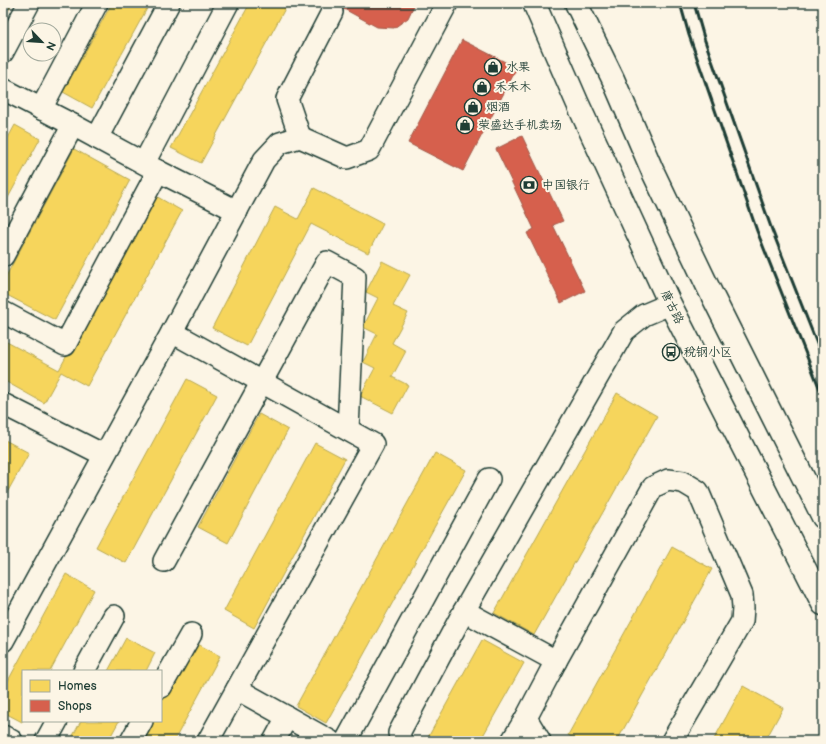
<svg xmlns="http://www.w3.org/2000/svg" width="826" height="744" font-family="'Balsamiq Sans','LXGW WenKai TC',sans-serif">
<rect width="100%" height="100%" fill="#fcf5e5"/>
<filter id="ink" filterUnits="userSpaceOnUse"><feTurbulence type="fractalNoise" baseFrequency=".025" numOctaves="2"/><feDisplacementMap in="SourceGraphic" scale="8" xChannelSelector="R" yChannelSelector="G"/><feConvolveMatrix kernelMatrix="1 2 1 2 8 2 1 2 1" color-interpolation-filters="sRGB"/></filter>
<g filter="url(#ink)">
<!-- homes -->
<g fill="#f6d55c" stroke="#b6a750">
<path d="M3 3H12L3 21Z"/>
<path d="M112 3H150L92 108 63 92Z"/>
<path d="M250 3H288L201 163 171 148Z"/>
<path d="M15 125 40 139 3 207V147Z"/>
<path d="M74 149 130 180 55 320 3 293V282Z"/>
<path d="M314 188 383 224 368 253 311 224 247 346 212 328 275 207 298 219Z"/>
<path d="M154 195 182 211 87 386 61 372 44 403 3 380V340L59 370Z"/>
<path d="M382 261 410 275 393 306 408 313 392 343 406 351 392 377 408 385 393 413 360 396 375 368 363 362 377 334 363 327 378 298 366 292Z"/>
<path d="M187 379 217 395 126 563 96 547Z"/>
<path d="M617 393 657 416 534 635 494 613Z"/>
<path d="M259 414 288 430 228 543 198 527Z"/>
<path d="M3 439 29 453 3 500Z"/>
<path d="M315 443 345 459 254 628 224 611Z"/>
<path d="M435 453 466 470 326 723 296 706Z"/>
<path d="M672 547 712 569 617 741H579L568 735Z"/>
<path d="M66 574 94 590 50 671H23L22 722 3 712V690Z"/>
<path d="M126 638 155 653 146 671H108Z"/>
<path d="M482 640 524 663 480 741H426Z"/>
<path d="M192 641 220 656 174 741H138L148 721H161V698Z"/>
<path d="M743 686 783 708 765 741H713Z"/>
<path d="M81 721H119L108 741H70Z"/>
</g>
<!-- shops -->
<g fill="#d6604d" stroke="#9f5646">
<path d="M333 3H415L408 18 394 28 377 27Z"/>
<path d="M462 40 517 68 463 171 408 143Z"/>
<path d="M522 136 563 221 553 225 585 291 561 303 527 233 534 229 496 149Z"/>
</g>
<g fill="none" stroke-linecap="round" stroke-linejoin="round">
<defs>
<g id="minor">
<path d="M3 52 29 3"/>
<path d="M3 89 73 125 158 171 237 211"/>
<path d="M41 109 97 3"/>
<path d="M300 137 287 99 332 12"/>
<path d="M97 138 169 3"/>
<path d="M144 163 228 3"/>
<path d="M3 256 73 125"/>
<path d="M3 312 65 345 158 171"/>
<path d="M172 332 373 444 208 741"/>
<path d="M3 404 104 455"/>
<path d="M164 561 327 262 355 277 348 430"/>
<path d="M464 611 556 661"/>
<path d="M3 641 172 332 264 160 280 143 300 137 347 158 369 150 447 3"/>
<path d="M84 671 114 616"/>
<path d="M161 687 191 634"/>
<path d="M237 689 330 741"/>
<path d="M526 718 540 741"/>
<path d="M3 736 12 741"/>
<path d="M46 741 57 721"/>
<path d="M131 741 142 721"/>
<path d="M274 741 287 717"/>
<path d="M346 741 489 479"/>
<path d="M401 741 399 733 464 611 624 331 644 315 670 304"/>
<path d="M512 741 526 718 556 661 653 487 668 480 683 482 698 491 742 595 743 608 742 621 672 741"/>
</g>
<g id="major">
<path d="M534 3 577 102 670 304 823 604"/>
<path d="M576 3 613 79 653 172 707 285 823 517"/>
</g>
</defs>
<!-- minor casing -->
<use href="#minor" stroke="#1f3d34" stroke-width="24"/>
<!-- major casing -->
<use href="#major" stroke="#1f3d34" stroke-width="25"/>
<!-- minor -->
<use href="#minor" stroke="#fcf5e5" stroke-width="21"/>
<!-- major -->
<use href="#major" stroke="#fcf5e5" stroke-width="22"/>
<!-- rail -->
<g stroke="#1f3d34" stroke-width="3">
<path d="M680 3 689 35 757 231 823 397"/>
<path d="M694 3 704 38 772 230 823 359"/>
</g>
</g>
</g>
<!-- icons -->
<defs>
<symbol id="shop-ring" viewBox="-11 -11 22 22"><circle r="9.5" fill="#fcf5e5" stroke="#1f3d34" stroke-width="1.5"/><path d="M-5-2.5h2.3a2.7 3.5 0 0 1 5.4 0H5L5.5 6h-11ZM-1.5-2.5h3a1.5 2.3 0 0 0-3 0Z" fill="#1f3d34"/></symbol>
<symbol id="bank-ring" viewBox="-11 -11 22 22"><circle r="9.5" fill="#fcf5e5" stroke="#1f3d34" stroke-width="1.5"/><path d="M-6-4H6V4H-6ZM0-2.3a2.3 2.3 0 1 0 0 4.6a2.3 2.3 0 1 0 0-4.6Z" fill="#1f3d34"/></symbol>
<symbol id="bus-ring" viewBox="-11 -11 22 22"><circle r="9.5" fill="#fcf5e5" stroke="#1f3d34" stroke-width="1.5"/><path d="M-5-6H5V4H4V6H2V4H-2V6H-4V4H-5ZM-3.5-4V0h7V-4ZM-3.5 1.2v1.5H-2V1.2ZM2 1.2v1.5H3.5V1.2Z" fill="#1f3d34"/></symbol>
</defs>
<g fill-rule="evenodd">
<use href="#shop-ring" x="483" y="57" width="20" height="20"/>
<use href="#shop-ring" x="472" y="77" width="20" height="20"/>
<use href="#shop-ring" x="463" y="97" width="20" height="20"/>
<use href="#shop-ring" x="455" y="115" width="20" height="20"/>
<use href="#bank-ring" x="519" y="175" width="20" height="20"/>
<use href="#bus-ring" x="661" y="342" width="20" height="20"/>
</g>
<g text-anchor="middle" dominant-baseline="central" stroke-width="4" stroke-linejoin="round" paint-order="stroke">
<!-- poi labels -->
<g font-size="12" fill="#1f3d34" stroke="#fcf5e5" text-anchor="start">
<text x="506" y="67">水果</text>
<text x="495" y="87">禾禾木</text>
<text x="486" y="107">烟酒</text>
<text x="478" y="125">荣盛达手机卖场</text>
<text x="542" y="185">中国银行</text>
<text x="684" y="352">税钢小区</text>
</g>
<!-- street labels -->
<g font-size="12" fill="#1f3d34" stroke="#fcf5e5">
<text transform="translate(672 307) rotate(64)">唐古路</text>
</g>
</g>
<!-- margin -->
<rect width="826" height="744" fill="none" stroke="#fcf5e5" stroke-width="16"/>
<rect x="8" y="8" width="810" height="728" fill="none" stroke="#1f3d34" stroke-width="1.5" filter="url(#ink)"/>
<!-- legend -->
<rect x="22" y="670" width="140" height="52" fill="#fcf5e5" stroke="#a4ab9e"/>
<rect x="30" y="680" width="20" height="12" fill="#f6d55c" stroke="#a4ab9e"/>
<text x="58" y="690" font-size="12" fill="#1f3d34">Homes</text>
<rect x="30" y="700" width="20" height="12" fill="#d6604d" stroke="#a4ab9e"/>
<text x="58" y="710" font-size="12" fill="#1f3d34">Shops</text>
<!-- north arrow -->
<g transform="translate(42 42) rotate(115)"><circle r="19" fill="#fcf5e5" stroke="#a4ab9e"/>
<path d="M0-3L7 15L0 10L-7 15Z" fill="#1f3d34"/>
<text y="-6" font-size="11" font-weight="bold" text-anchor="middle" fill="#1f3d34">N</text>
</g>
</svg>
